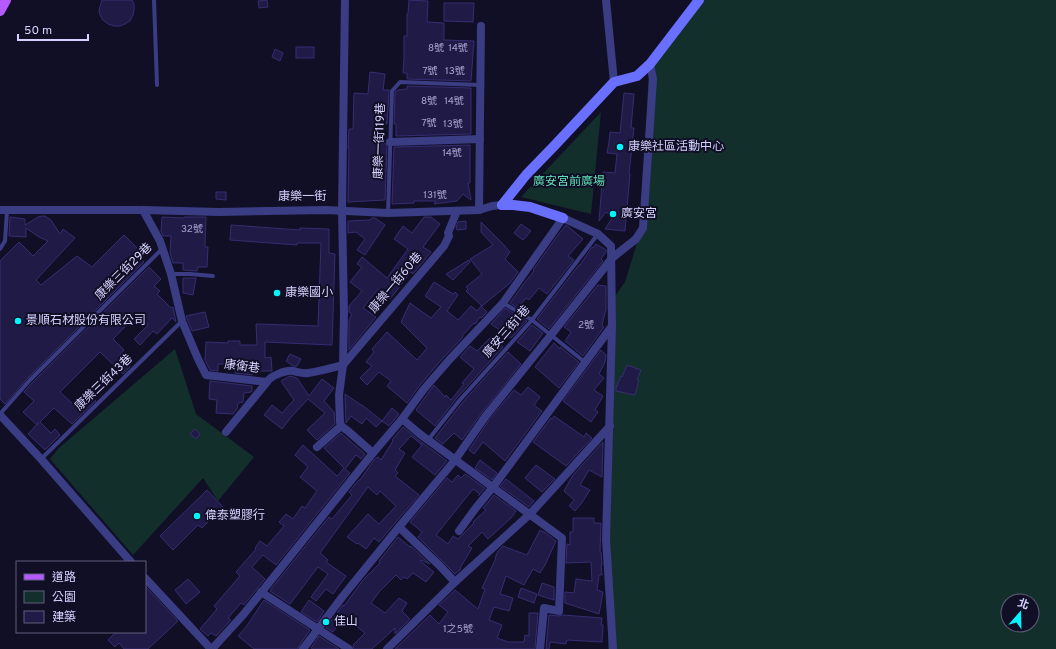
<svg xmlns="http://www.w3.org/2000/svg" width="1056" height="649" font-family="Overpass,'Noto Sans TC',sans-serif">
<rect width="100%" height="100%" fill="#110f25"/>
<!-- green -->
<g fill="#122f2c" fill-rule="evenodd">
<path d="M695 0H1056V649H608L613 299 625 282 641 230 649 67ZM1008 601H1032V625H1008Z"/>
<path d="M601 112 591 214 521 197Z"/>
<path d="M175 349 196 414 254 457 218 501 203 478 133 555 50 459 59 448Z"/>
</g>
<!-- building -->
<g fill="#201b46" stroke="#352d72">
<path d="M102 0H132L134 4V10L133 15 130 21 125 24 120 26H114L108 24 103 20 100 15 99 10Z"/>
<path d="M267 0 268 7 259 8 258 1Z"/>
<path d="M409 0 428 1 427 22 444 23V40L474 41 471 81 407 79V73H403L404 58V36H407V14H408Z"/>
<path d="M444 3H474L473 22 444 21Z"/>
<rect x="296" y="47" width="18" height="11"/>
<path d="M275 49 283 53 280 61 272 57Z"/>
<path d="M370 72 385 74 383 90H389L387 124H382L381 141V144L385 143 387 146 385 200 348 202 349 148H348L349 129H353L354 93 368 94Z"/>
<path d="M407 86 471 88V134L396 136V124H394L395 92 398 90 407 89Z"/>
<path d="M624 93 634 94 631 128H634L629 174H630L625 231 605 229 613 217 606 212 599 221 603 172 615 173 617 154 607 153 609 142 610 132 620 133Z"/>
<path d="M470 145V183H468L471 200 463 194 457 201 434 204 436 201H414V203L392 204 394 147Z"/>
<path d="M216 192H226V200L216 199Z"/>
<path d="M42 216H45L51 220 60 234 63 229 75 238 36 280 41 285 77 256 92 267 124 235 143 254 139 258 144 262 28 378 5 404 0 399V261L19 242 33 256 48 241 39 237 26 228V237L9 236 10 217 25 219V225L38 217Z"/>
<path d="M162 217 184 218V217H206L205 247H208L207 267H198L197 271 183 270V263H173L170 253 171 236H163L161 231Z"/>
<path d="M424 217H431L440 224 423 247 431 252 413 274 411 272 390 299 378 289 363 308 376 317 349 350V321L352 314 349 312V306L362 291 350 282 362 267 357 264 362 257 387 278 408 249 394 239 403 226 412 233Z"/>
<path d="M372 218H375L385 225 365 255 357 250 365 239 356 232 348 233V221L370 220Z"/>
<path d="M466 221V229L457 230 456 227 458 222Z"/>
<path d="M481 222 502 243 510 252 505 259 518 272 510 283 482 306 466 291 468 289 466 287 482 274 470 259 493 245 481 232Z"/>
<path d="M521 224 531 231 523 240 514 233Z"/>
<path d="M231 225 300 230V228L329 229V253L335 254 332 345 265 342V358L271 357 272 371H252V375L235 373V364H218V371L210 370 205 360 206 342 228 343V341H240V345H257L256 324 318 326 321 243H297V245L230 240Z"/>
<path d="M566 225 583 239 568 256 574 260 547 294 539 288 529 300 526 298 518 308 510 303 525 282 534 271 533 270 558 235Z"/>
<path d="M596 244 606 250V252L601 259 603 261 549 329 537 319 579 265H580L592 247 593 248Z"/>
<path d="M469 260 470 262 453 280 446 274Z"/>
<path d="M149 267 161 279 154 286 160 291 157 294 171 308 173 307 176 322 172 318 157 334 153 331 140 345 134 339 148 325 136 315 113 339 124 350 118 357 130 367 123 374 100 352 60 392 75 406 87 393 96 401 72 424 54 408 40 422 51 433 55 429 60 435 45 450 28 434 39 422 37 425 23 412 34 401 24 392 33 382Z"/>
<path d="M183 278H196L193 295 183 293Z"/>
<path d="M434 282 453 294 455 292 458 295 447 311 458 320 471 306 477 311 481 306 487 312 481 318 480 317 475 324 474 323 462 336 463 337 462 338 443 358 420 385 407 403 387 386 391 381 379 372 367 385 360 378 372 366 366 362 374 352 372 349 387 332 417 360 427 348 401 322 410 303 431 318 441 307 425 296Z"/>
<path d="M598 285 606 286V309L602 325 604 327 583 356 565 341 571 332 564 327Z"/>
<path d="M505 308 527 321 511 338 491 324Z"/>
<path d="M205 312 209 327 192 331 186 316Z"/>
<path d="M532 325 543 333 530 351 517 342Z"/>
<path d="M491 337 503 347 456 399 435 426 416 410 434 385 445 397 446 395 451 400 464 384 462 383 474 369 460 357 470 346 477 351Z"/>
<path d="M554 343 560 349V347L579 362 559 388 535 367Z"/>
<path d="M601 350 606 355 605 362 599 374 604 378 594 390 603 396 595 410 598 412 591 422 563 401Z"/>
<path d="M508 352 521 364 481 414 462 440 454 433 443 444 435 438 462 403Z"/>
<path d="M290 354 301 359 297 366H293L286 361Z"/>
<path d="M627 365 641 370 637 380H639L635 395 616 391V388L621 376 622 377Z"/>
<path d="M290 376 297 378 309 396 322 379 334 388 324 401 334 412 335 424 317 440 307 430 325 413 308 399 292 416 282 429 264 415 272 405 282 413 294 400 281 381 288 377Z"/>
<path d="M210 381 252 386V391L251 392 244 393 243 402 238 403 237 409 233 414 216 413 217 400 209 399Z"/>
<path d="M528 387 540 397 534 405 542 411 505 461 483 442 474 454 469 450 489 420 514 390 521 395Z"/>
<path d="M345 394 361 405H362L382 421 376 427 366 418 362 424 351 416 346 423Z"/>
<path d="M392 408 399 414 389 426 382 421Z"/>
<path d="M554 416 584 437 586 433 592 438 566 466 533 442 551 418 552 419Z"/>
<path d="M403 427 420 441 447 461 435 475 412 457 422 445 411 436 399 449 405 453 395 470 398 473 395 476 419 495 379 542 374 538 366 549 358 543 357 544 347 537 368 514 379 524 396 506 380 491 377 495 368 487 320 553 328 560 326 562 346 576 333 594 326 589 316 601 311 597 328 574 318 567 290 604 270 591 271 590V589L329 517 332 519 352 495 349 492 359 480H360L374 460 378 457 381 460 393 441 392 440Z"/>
<path d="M195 429 200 434 196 439 190 434Z"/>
<path d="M341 433 365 454 361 459 356 455 345 469 350 473 276 565 263 555 252 567 265 579 244 605 241 603 228 618 231 620 216 636 211 633 208 636 200 629 217 609 214 606 240 576 236 572 256 549 255 548 260 541 267 546 284 526 279 522 286 514 293 519 302 506 305 508 317 491 300 477 308 467 295 455 303 445 337 476 344 468 324 448Z"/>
<path d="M603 442 602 477 589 470 580 485 590 490 581 504 575 511 569 506 574 500 564 491 573 475Z"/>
<path d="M480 460 497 473 492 480 475 468Z"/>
<path d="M536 465 555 479 542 492 525 478Z"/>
<path d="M465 474 485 488 478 496 480 494 473 489 436 535 448 544 453 536 458 539 474 523 473 522 486 510 483 508 494 495 516 511 511 518 488 539 482 532 468 546 472 548 460 568 461 569 455 574 418 537 422 532 410 522 447 478 452 482 458 475 461 478Z"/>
<path d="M506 479 534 501 529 507 500 486Z"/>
<path d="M207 490 223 507 202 528 198 525 173 550 160 536Z"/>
<path d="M573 518H594V523H601L600 552H601L602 565H601L602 575H599L597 590 603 592 599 614 565 603V592L574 593 576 579 592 581 591 562 566 563 567 544 570 545V532H573Z"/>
<path d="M540 530 546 533 556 541 545 565 540 573 533 569 524 585 506 576 500 594 513 598 509 611 494 607 489 620 502 625 497 638 508 642H524L525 635 529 636V613H538L535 649H395L430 615 439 624 448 612 439 605 455 590 478 609 485 589 482 588 496 558H495L498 551 503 546 527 555Z"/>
<path d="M398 537 410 547 411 546 430 564 421 560 420 561 434 572 426 582 413 573 407 579 404 577 401 580 396 575 379 592 371 603 385 613 399 598 407 603 402 611 410 619 395 634V628L372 649H354L353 645 365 633 346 618 344 621 342 620 333 632 326 628 343 605 344 606 363 580 380 563 379 561Z"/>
<path d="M188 579 200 592 186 604 175 590Z"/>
<path d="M542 583 554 587V600L538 595Z"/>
<path d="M145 586 178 621 148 649H124L119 643 115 647 108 640 116 632H145Z"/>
<path d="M521 588 537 594 534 603 518 597Z"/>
<path d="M264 600 310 630 299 646 298 649H254L238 636 246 627Z"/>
<path d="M309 600 324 611 317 622 301 612Z"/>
<path d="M549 615 558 616 563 615 602 618 601 625H603L602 642 567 640 566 644 550 642 549 649H546Z"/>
<path d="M319 636 339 649H313L311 648Z"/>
</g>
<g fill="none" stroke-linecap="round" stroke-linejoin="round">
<!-- lane -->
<g stroke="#3a3c84" stroke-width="4">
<path d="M154 0 157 85"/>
<path d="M388 213 392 91 400 82 480 85"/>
<path d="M0 249 5 241 7 211"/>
<path d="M171 274H190L213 276"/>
<path d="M503 303 532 320 586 363"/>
<path d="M0 414 30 380 162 249"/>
<path d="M428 440 459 401 532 320 598 234"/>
<path d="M41 459 182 321"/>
</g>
<!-- street -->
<g stroke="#3a3c84" stroke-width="8">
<path d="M345 0 342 211 344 313 343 365 339 395 340 422 341 426 348 431 373 453"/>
<path d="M606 0 614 82"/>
<path d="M390 142 480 139"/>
<path d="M0 210H143L219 212 325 210 388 213 479 210 492 206 502 205"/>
<path d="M143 210 160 241 171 274 182 321 198 359 206 375 267 382C270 376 286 370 293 371 298 372 303 374 308 373 320 371 331 368 343 365"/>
<path d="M479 210 481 26"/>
<path d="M343 365 444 246 449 236 448 233 457 211"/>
<path d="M0 415 41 459 131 562"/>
<path d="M402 419C412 427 421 436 431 442L562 538 559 611 544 608 540 649"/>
<path d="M226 432 267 382"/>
<path d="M317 447 341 426"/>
<path d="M399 527 439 565 455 582"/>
<path d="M459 531 475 509 493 487 612 326"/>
<path d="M145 578 211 649"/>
<path d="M261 592 349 649"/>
<path d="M212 649 243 615 264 589 373 453 402 419 424 389 450 359 503 303 563 218 598 234 611 246 612 326 606 539 613 649"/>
<path d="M303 649 343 596 399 527 455 460 485 417 551 335 612 258 636 239 643 228 653 79 650 64"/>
<path d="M387 649 455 582 530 514 610 426"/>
</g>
<!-- secondary -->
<g stroke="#6970ff" stroke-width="10">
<path d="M502 205 526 175 556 144 614 82 637 76 650 64 699 0"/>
<path d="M502 205H513L530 207 563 218"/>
</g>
<!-- primary -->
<path stroke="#b55aff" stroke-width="10" d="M0 11 6 0"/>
</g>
<!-- markers -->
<g fill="#00f6fd" stroke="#110f25" stroke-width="1.5">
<circle cx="620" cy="147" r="4"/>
<circle cx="613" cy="214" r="4"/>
<circle cx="277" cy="293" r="4"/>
<circle cx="18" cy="321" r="4"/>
<circle cx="197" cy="516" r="4"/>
<circle cx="326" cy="622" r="4"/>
</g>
<g text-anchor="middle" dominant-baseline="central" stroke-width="4" stroke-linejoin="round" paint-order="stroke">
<!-- number labels -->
<g font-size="10" fill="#a7a4d1">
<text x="436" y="48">8號</text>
<text x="458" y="48">14號</text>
<text x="430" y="71">7號</text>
<text x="455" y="71">13號</text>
<text x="429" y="101">8號</text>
<text x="454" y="101">14號</text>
<text x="429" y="123">7號</text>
<text x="453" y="124">13號</text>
<text x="452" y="153">14號</text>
<text x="435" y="195">131號</text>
<text x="192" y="229">32號</text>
<text x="586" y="325">2號</text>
<text x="458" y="629">1之5號</text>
</g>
<!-- street labels -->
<g font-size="12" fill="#d4d2ff" stroke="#110f25">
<text transform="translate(380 141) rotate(-88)">康樂一街119巷</text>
<text x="302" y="197">康樂一街</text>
<text transform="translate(124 272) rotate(-45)">康樂三街29巷</text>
<text transform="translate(396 283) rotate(-50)">康樂一街60巷</text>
<text transform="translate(507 332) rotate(-49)">廣安三街1巷</text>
<text transform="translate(242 367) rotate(7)">康衛巷</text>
<text transform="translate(104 383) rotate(-44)">康樂三街43巷</text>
</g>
<!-- poi labels -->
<g font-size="12" fill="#d4d2ff" stroke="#110f25" text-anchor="start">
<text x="628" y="147">康樂社區活動中心</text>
<text x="621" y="214">廣安宮</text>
<text x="285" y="293">康樂國小</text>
<text x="26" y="321">景順石材股份有限公司</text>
<text x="205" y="516">偉泰塑膠行</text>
<text x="334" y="622">佳山</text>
</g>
<!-- park labels -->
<g font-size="12" fill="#5ee0b6" stroke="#110f25">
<text x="569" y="182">廣安宮前廣場</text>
</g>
</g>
<!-- legend -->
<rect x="16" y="561" width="130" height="72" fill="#110f25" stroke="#5f5d7c"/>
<rect x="24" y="574" width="20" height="6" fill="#b55aff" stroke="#5f5d7c"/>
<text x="52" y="581" font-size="12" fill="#d4d2ff">道路</text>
<rect x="24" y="591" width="20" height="12" fill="#122f2c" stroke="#5f5d7c"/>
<text x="52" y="601" font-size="12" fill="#d4d2ff">公園</text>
<rect x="24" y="611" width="20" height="12" fill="#201b46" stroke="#5f5d7c"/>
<text x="52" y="621" font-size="12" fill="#d4d2ff">建築</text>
<!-- north arrow -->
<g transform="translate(1020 613) rotate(20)"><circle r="19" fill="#110f25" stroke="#5f5d7c"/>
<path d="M0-3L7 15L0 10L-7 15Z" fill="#00f6fd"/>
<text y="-6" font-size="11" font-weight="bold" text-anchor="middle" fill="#d4d2ff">北</text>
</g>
<!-- scale -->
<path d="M18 34v6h70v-6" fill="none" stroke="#d4d2ff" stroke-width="2"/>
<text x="24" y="34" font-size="12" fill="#d4d2ff" stroke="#110f25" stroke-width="3" paint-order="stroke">50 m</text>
</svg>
